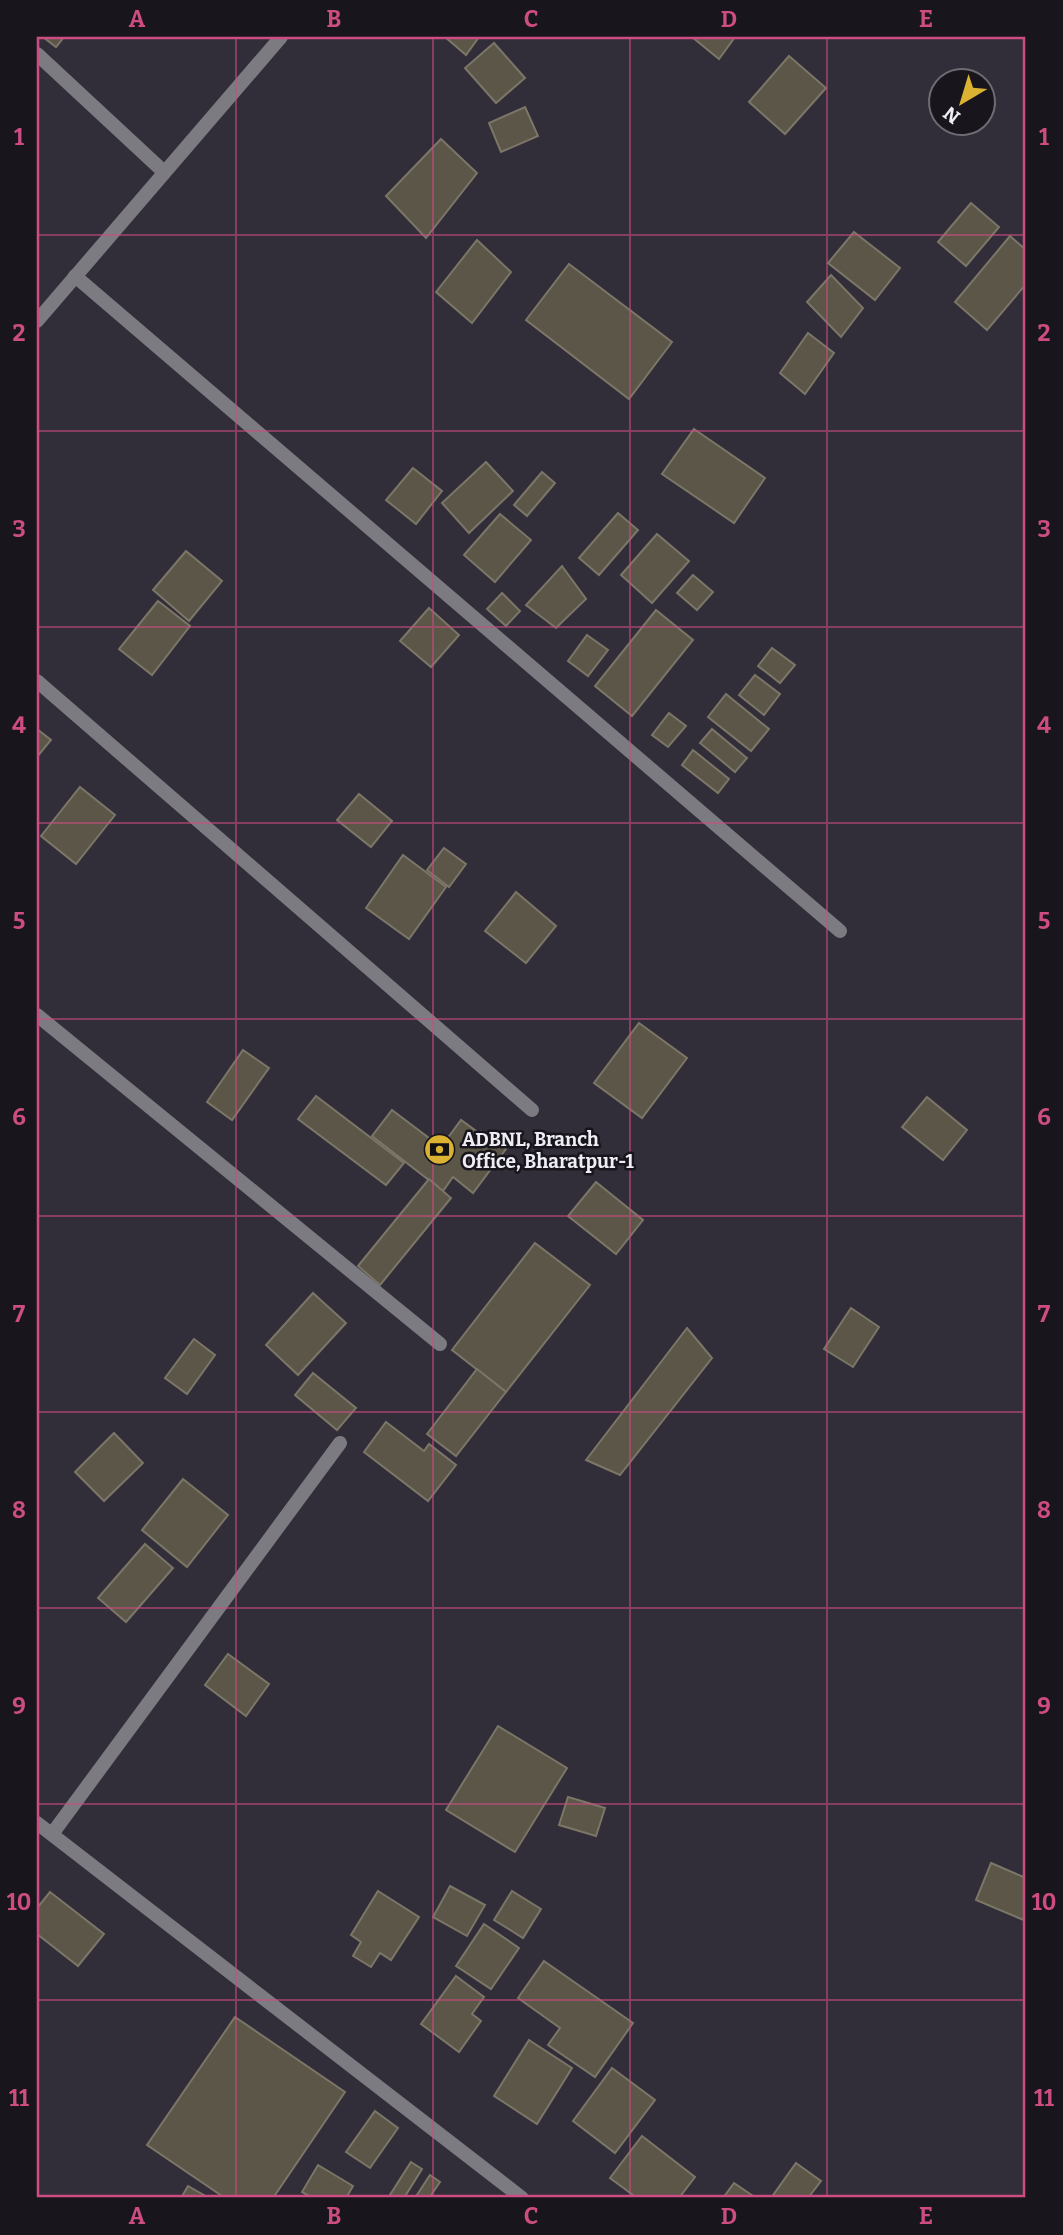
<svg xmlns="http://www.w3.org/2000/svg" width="1063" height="2235" font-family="Bitter,serif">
<rect width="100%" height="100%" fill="#312d39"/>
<!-- building -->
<g fill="#5b5648" stroke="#7b7667" stroke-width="2">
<path d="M43 37H64L56 47Z"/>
<path d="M445 37H479L466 55Z"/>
<path d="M692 37H735L719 59Z"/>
<path d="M494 43 525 78 496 103 465 68Z"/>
<path d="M789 56 826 88 785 134 749 102Z"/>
<path d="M525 107 538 136 501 152 489 123Z"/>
<path d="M441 139 477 173 426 238 386 196Z"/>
<path d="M971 203 999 227 966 266 938 242Z"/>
<path d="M854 232 900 268 875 300 828 263Z"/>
<path d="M1010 236 1026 250V284L987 330 955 302Z"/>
<path d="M477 240 511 272 472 323 436 292Z"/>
<path d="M569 264 672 342 629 399 526 320Z"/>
<path d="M831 275 863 308 841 337 807 302Z"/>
<path d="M808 333 834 353 805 394 780 373Z"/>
<path d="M694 429 765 478 734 523 662 474Z"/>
<path d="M486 462 513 491 469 533 442 503Z"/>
<path d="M413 468 442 491 416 524 386 500Z"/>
<path d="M542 472 555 483 527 516 514 505Z"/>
<path d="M618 513 638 530 599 575 579 558Z"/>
<path d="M500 514 531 540 495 582 464 555Z"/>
<path d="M657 534 689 561 652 603 621 575Z"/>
<path d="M186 551 222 581 189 621 153 590Z"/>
<path d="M562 566 586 599 556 628 526 605Z"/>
<path d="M693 575 713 592 697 610 677 593Z"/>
<path d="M502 593 520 611 506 626 487 609Z"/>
<path d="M158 601 190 626 152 675 119 649Z"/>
<path d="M429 608 459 635 431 667 400 641Z"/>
<path d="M656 610 693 640 632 716 595 686Z"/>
<path d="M587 635 608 650 588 676 568 661Z"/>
<path d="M772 648 795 665 780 683 758 666Z"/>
<path d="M755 675 780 694 764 715 739 695Z"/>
<path d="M726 694 769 729 751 751 708 717Z"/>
<path d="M669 713 686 726 668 747 652 735Z"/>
<path d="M37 729 51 740 37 757Z"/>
<path d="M712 729 747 758 735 772 700 743Z"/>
<path d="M693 750 729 779 718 793 682 765Z"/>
<path d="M80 787 115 815 76 864 41 836Z"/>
<path d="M359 794 392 821 371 847 337 820Z"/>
<path d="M444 848 466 864 449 887 427 870Z"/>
<path d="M403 855 446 887 409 939 366 908Z"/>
<path d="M516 892 556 926 526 963 485 931Z"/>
<path d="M639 1023 687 1058 642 1118 594 1083Z"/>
<path d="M243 1050 269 1068 232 1120 207 1102Z"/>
<path d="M316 1096 404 1163 386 1185 298 1119Z"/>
<path d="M927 1097 967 1130 943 1160 902 1127Z"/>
<path d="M392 1110 441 1147 461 1120 479 1133 481 1131 506 1149 473 1193 453 1177 443 1191 372 1136Z"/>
<path d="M429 1179 451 1198 380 1285 358 1266Z"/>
<path d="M596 1182 643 1220 616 1254 568 1216Z"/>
<path d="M535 1243 590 1285 506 1392 452 1350Z"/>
<path d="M313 1293 346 1323 298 1375 266 1345Z"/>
<path d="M851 1308 879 1327 853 1367 824 1349Z"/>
<path d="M687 1328 712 1358 620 1475 586 1460Z"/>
<path d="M194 1339 215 1355 187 1394 165 1378Z"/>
<path d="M477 1369 506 1392 456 1456 427 1434Z"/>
<path d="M313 1373 356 1408 337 1430 295 1395Z"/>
<path d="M386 1422 424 1451 429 1444 456 1465 428 1501 364 1452Z"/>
<path d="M114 1433 143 1463 104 1501 75 1472Z"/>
<path d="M183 1479 228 1515 187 1567 142 1530Z"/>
<path d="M145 1544 173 1568 126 1622 98 1598Z"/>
<path d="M228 1654 269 1684 246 1716 205 1685Z"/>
<path d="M498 1726 567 1768 515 1852 446 1810Z"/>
<path d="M568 1797 605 1808 596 1836 559 1825Z"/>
<path d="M991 1863 1026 1878V1921L976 1900Z"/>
<path d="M450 1886 485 1905 467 1936 433 1917Z"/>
<path d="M378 1891 419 1917 391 1960 380 1953 371 1967 353 1956 361 1942 351 1935Z"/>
<path d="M512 1891 541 1909 523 1938 494 1920Z"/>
<path d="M50 1892 104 1934 78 1966 37 1934V1908Z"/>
<path d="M484 1924 519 1948 491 1989 456 1966Z"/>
<path d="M544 1961 633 2023 595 2077 548 2045 560 2028 518 1998Z"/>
<path d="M456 1976 484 1997 472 2014 481 2021 459 2052 421 2024Z"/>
<path d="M235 2017 345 2092 273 2198H225L147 2145Z"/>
<path d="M529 2040 572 2068 537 2124 494 2096Z"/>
<path d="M612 2068 655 2100 615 2153 573 2121Z"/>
<path d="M375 2111 398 2128 370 2168 346 2152Z"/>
<path d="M642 2136 695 2177 679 2198H637L610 2178Z"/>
<path d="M411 2162 422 2169 404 2198H388Z"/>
<path d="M796 2163 821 2181 808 2198H771Z"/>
<path d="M318 2165 353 2186 346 2198H313L302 2192Z"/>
<path d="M430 2175 440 2182 429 2198H415Z"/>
<path d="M734 2183 756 2198H723Z"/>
<path d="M188 2186 209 2198H181Z"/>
</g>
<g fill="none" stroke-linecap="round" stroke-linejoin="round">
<!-- service -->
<path stroke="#7c7b81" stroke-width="14" d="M37 681 532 1110"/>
<!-- minor -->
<g stroke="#7c7b81" stroke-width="14">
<path d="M37 54 164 172"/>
<path d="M75 276 840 931"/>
<path d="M37 321 281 37"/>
<path d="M37 1015 440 1344"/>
<path d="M37 1823 522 2198"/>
<path d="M52 1834 340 1443"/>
</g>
</g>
<!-- grid -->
<path fill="none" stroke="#cd4d82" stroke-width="2" stroke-opacity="0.55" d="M236 37V2198M433 37V2198M630 37V2198M827 37V2198M37 235H1026M37 431H1026M37 627H1026M37 823H1026M37 1019H1026M37 1216H1026M37 1412H1026M37 1608H1026M37 1804H1026M37 2000H1026"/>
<!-- icons -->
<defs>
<symbol id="bank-disc" viewBox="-11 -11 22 22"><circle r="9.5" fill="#dcb233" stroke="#18161c"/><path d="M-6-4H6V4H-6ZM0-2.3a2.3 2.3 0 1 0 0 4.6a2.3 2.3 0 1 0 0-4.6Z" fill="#111"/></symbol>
</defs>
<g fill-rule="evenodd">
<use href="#bank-disc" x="422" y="1132" width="35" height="35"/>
</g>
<g text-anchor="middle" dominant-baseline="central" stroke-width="5" stroke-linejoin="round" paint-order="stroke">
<!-- poi labels -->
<g font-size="19" font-weight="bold" fill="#efedf5" stroke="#18161c" text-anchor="start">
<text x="462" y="1139">ADBNL, Branch<tspan x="462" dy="22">Office, Bharatpur-1</tspan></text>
</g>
</g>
<!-- border -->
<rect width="1063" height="2235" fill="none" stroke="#18161c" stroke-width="77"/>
<!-- north arrow -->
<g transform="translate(962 102) rotate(218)"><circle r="33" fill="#18161c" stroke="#6e6c73" stroke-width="2"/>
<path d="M0-5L12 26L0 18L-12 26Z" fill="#dcb233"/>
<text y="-10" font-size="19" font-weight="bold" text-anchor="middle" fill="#efedf5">N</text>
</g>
<rect x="38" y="38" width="986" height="2158" fill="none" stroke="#cd4d82" stroke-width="2.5"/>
<g font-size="23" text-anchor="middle" font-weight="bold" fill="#cd4d82">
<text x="137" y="27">A</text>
<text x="334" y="27">B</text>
<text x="531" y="27">C</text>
<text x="729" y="27">D</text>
<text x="926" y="27">E</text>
<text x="19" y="145">1</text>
<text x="1044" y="145">1</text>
<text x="19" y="341">2</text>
<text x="1044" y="341">2</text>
<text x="19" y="537">3</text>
<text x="1044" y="537">3</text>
<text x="19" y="733">4</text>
<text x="1044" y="733">4</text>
<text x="19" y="929">5</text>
<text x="1044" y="929">5</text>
<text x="19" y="1125">6</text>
<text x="1044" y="1125">6</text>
<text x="19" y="1322">7</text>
<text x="1044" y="1322">7</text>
<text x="19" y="1518">8</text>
<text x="1044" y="1518">8</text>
<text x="19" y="1714">9</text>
<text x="1044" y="1714">9</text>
<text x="19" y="1910">10</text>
<text x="1044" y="1910">10</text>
<text x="19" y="2106">11</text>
<text x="1044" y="2106">11</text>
<text x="137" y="2224">A</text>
<text x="334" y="2224">B</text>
<text x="531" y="2224">C</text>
<text x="729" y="2224">D</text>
<text x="926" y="2224">E</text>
</g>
</svg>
